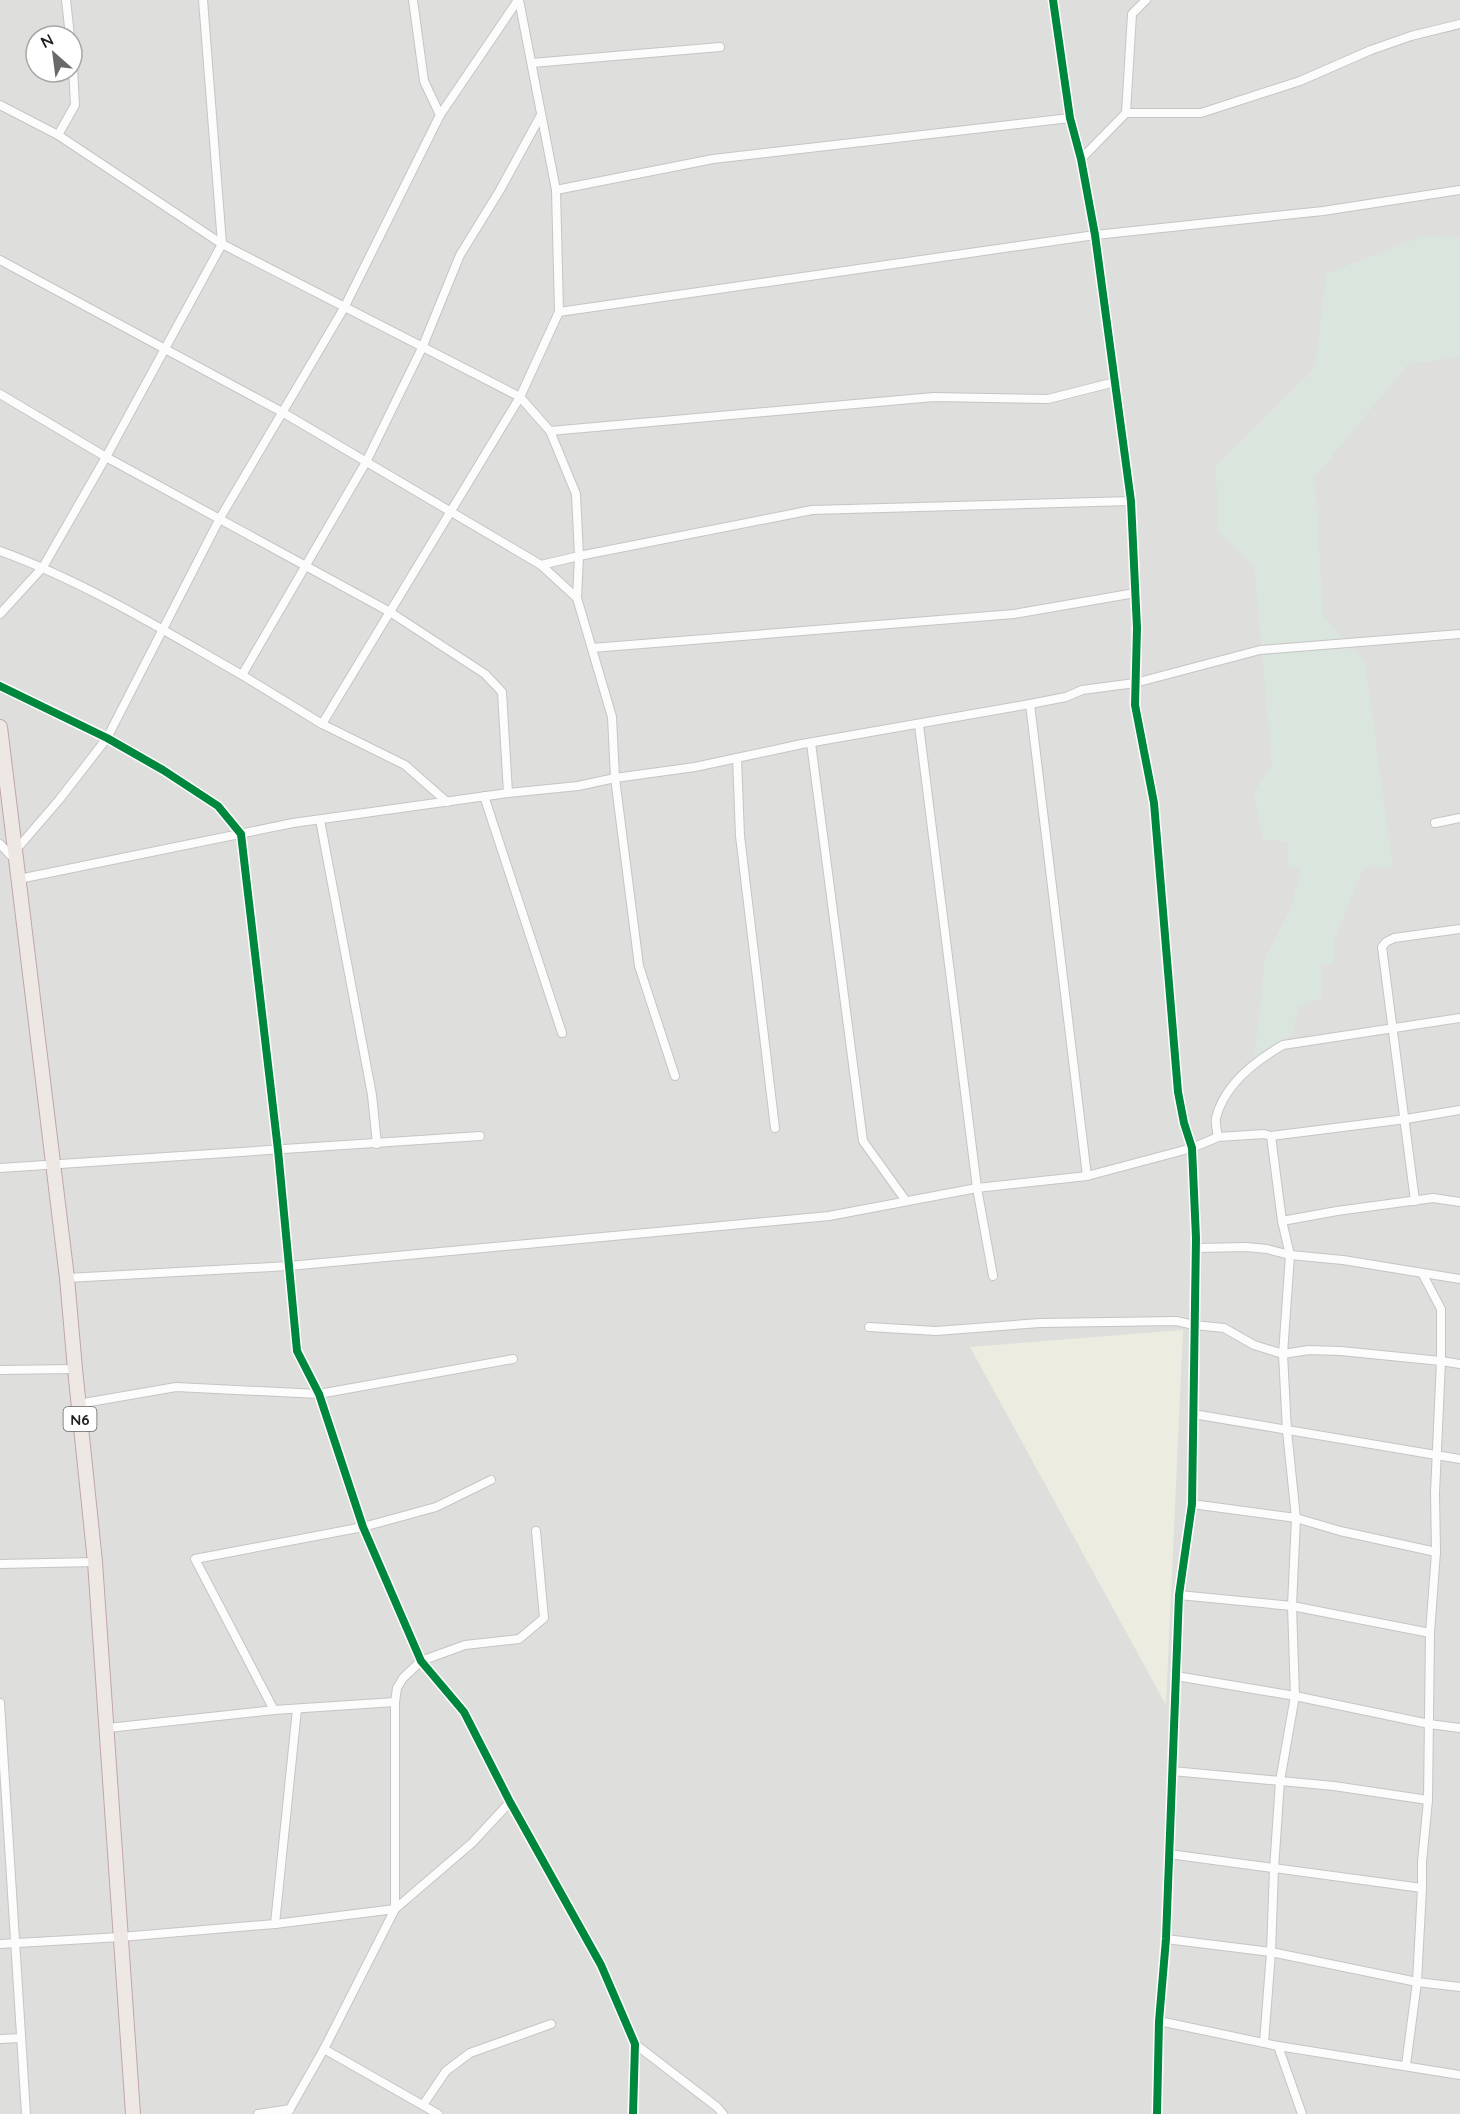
<svg xmlns="http://www.w3.org/2000/svg" width="1460" height="2114" font-family="Quicksand,sans-serif">
<rect width="100%" height="100%" fill="#efeeeb"/>
<!-- residential -->
<path fill="#dededc" fill-rule="evenodd" d="M0 0H1460V2114H0ZM36 36H72V72H36Z"/>
<!-- farmland -->
<path fill="#ecede0" d="M1183 1330 1166 1705 970 1347Z"/>
<!-- wetland -->
<path fill="#dae5de" d="M1423 236 1460 237V357L1408 364 1315 477 1323 616 1365 661 1393 867H1364L1335 938 1334 962 1321 966 1322 998 1298 1008 1292 1035 1254 1059 1265 959 1291 907 1301 870 1289 866 1287 842 1263 839 1253 793 1272 765 1254 566 1218 532 1216 466 1315 368 1326 274Z"/>
<g fill="none" stroke-linecap="round" stroke-linejoin="round">
<defs>
<g id="minor">
<path d="M66 0 70 36"/>
<path d="M413 0 424 81 440 115"/>
<path d="M1053 0 1070 118 1081 159 1095 235 1131 501 1137 628 1135 705 1154 803 1178 1092 1184 1123 1192 1148 1196 1238 1192 1504 1179 1595 1166 1939 1159 2021 1157 2114"/>
<path d="M532 63 720 47"/>
<path d="M0 105 58 135 222 244 520 397 550 431 576 494 579 556 577 598"/>
<path d="M1126 113H1201L1300 81 1371 50 1411 36 1460 24"/>
<path d="M58 135 75 105 72 48"/>
<path d="M1081 159 1126 113 1132 14 1146 0"/>
<path d="M556 190 713 159 1070 118"/>
<path d="M0 260 282 412 541 565 577 598 612 717 615 778 639 966 675 1076"/>
<path d="M559 312 1095 235 1323 211 1460 190"/>
<path d="M0 394 106 457 390 612 485 674 502 692 508 793"/>
<path d="M550 431 934 397 1048 399 1115 382"/>
<path d="M0 551C85 582 163 630 242 675L366 462 422 348 460 255 500 190 541 115"/>
<path d="M541 565 579 556 812 510 1131 501"/>
<path d="M0 614 43 567 106 457 222 244 203 0"/>
<path d="M592 648 1014 614 1135 593"/>
<path d="M242 675 322 724 405 765 447 802"/>
<path d="M0 686 107 738 163 770 218 806 241 834 278 1150 297 1351 319 1394 363 1527 421 1661 464 1712 510 1802 601 1965 635 2044 633 2114"/>
<path d="M1030 704 1087 1176"/>
<path d="M322 724 520 397 559 312 556 190 519 0"/>
<path d="M919 725 977 1188 993 1276"/>
<path d="M811 743 863 1141 906 1201"/>
<path d="M737 758 740 836 775 1128"/>
<path d="M484 796 562 1033"/>
<path d="M320 820 372 1095 377 1144"/>
<path d="M1435 823 1460 818"/>
<path d="M0 844 16 861"/>
<path d="M15 851 59 800 107 738 220 518 344 308 440 115 518 0"/>
<path d="M19 879 293 823 508 793 578 786 615 778 695 767 802 744 1030 704 1066 697 1082 690 1135 683 1260 650 1460 634"/>
<path d="M1218 1137C1217 1131 1215 1124 1216 1118 1224 1085 1255 1061 1283 1045L1460 1018"/>
<path d="M0 1168 480 1136"/>
<path d="M1415 1201 1382 947 1386 942 1394 938 1460 929"/>
<path d="M1282 1221 1337 1211 1433 1198 1460 1202"/>
<path d="M1196 1248 1246 1247 1267 1249 1290 1255 1343 1260 1460 1279"/>
<path d="M1422 1273 1441 1309V1361L1460 1364"/>
<path d="M67 1278 289 1266 829 1216 977 1188 1087 1176 1192 1148 1218 1137 1264 1134 1271 1136 1406 1119 1460 1110"/>
<path d="M869 1327 936 1331 1040 1323 1176 1321 1194 1325 1224 1328 1254 1345 1283 1354 1309 1350 1341 1351 1441 1361 1435 1493 1436 1552 1430 1633 1428 1800 1422 1862V1888L1417 1982 1406 2065"/>
<path d="M0 1370 75 1369"/>
<path d="M78 1404 176 1387 319 1394 513 1359"/>
<path d="M1193 1414 1460 1459"/>
<path d="M1192 1504 1296 1518 1340 1531 1436 1552"/>
<path d="M0 1564 95 1562"/>
<path d="M1179 1595 1292 1606 1430 1633"/>
<path d="M1176 1676 1295 1696 1429 1724 1460 1728"/>
<path d="M0 1703 26 2114"/>
<path d="M274 1710 195 1559 363 1527 436 1507 491 1480"/>
<path d="M108 1728 274 1710 395 1702"/>
<path d="M1172 1771 1334 1786 1428 1800"/>
<path d="M1169 1854 1422 1888"/>
<path d="M275 1924 297 1709"/>
<path d="M1166 1939 1271 1952 1417 1982 1460 1987"/>
<path d="M0 1944 121 1937 275 1924 395 1909 472 1843 510 1802"/>
<path d="M1159 2021 1278 2046 1460 2075"/>
<path d="M0 2039 21 2038"/>
<path d="M1264 2043 1271 1952 1274 1869 1280 1781 1295 1696 1292 1606 1296 1518 1287 1431 1283 1354 1290 1255 1282 1221 1271 1136"/>
<path d="M635 2044 717 2107 723 2114"/>
<path d="M1278 2046 1302 2114"/>
<path d="M324 2049 438 2114"/>
<path d="M423 2105 446 2071 470 2053 551 2024"/>
<path d="M258 2114 290 2109"/>
<path d="M287 2114 324 2049 395 1909V1702L397 1688 403 1678 421 1661 465 1645 519 1639 544 1618 536 1531"/>
</g>
<path id="trunk" d="M0 727 67 1278 75 1369 95 1562 133 2114"/>
</defs>
<!-- minor casing -->
<use href="#minor" stroke="#c5c5c3" stroke-width="10"/>
<!-- trunk casing -->
<use href="#trunk" stroke="#c1a5ac" stroke-width="16"/>
<!-- minor -->
<use href="#minor" stroke="#fdfcfc" stroke-width="8"/>
<!-- trunk -->
<use href="#trunk" stroke="#eee8e5" stroke-width="14"/>
<defs>
<g id="cycleway">
<path d="M1053 0 1070 118 1081 159 1095 235 1131 501 1137 628 1135 705 1154 803 1178 1092 1184 1123 1192 1148 1196 1238 1192 1504 1179 1595 1166 1939 1159 2021 1157 2114"/>
<path d="M0 686 107 738 163 770 218 806 241 834 278 1150 297 1351 319 1394 363 1527 421 1661 464 1712 510 1802 601 1965 635 2044 633 2114"/>
</g>
</defs>
<!-- cycleway casing -->
<use href="#cycleway" stroke="#fff" stroke-width="11"/>
<!-- cycleway -->
<use href="#cycleway" stroke="#00873e" stroke-width="8"/>
</g>
<g text-anchor="middle" dominant-baseline="central" stroke-width="4.5" stroke-linejoin="round" paint-order="stroke">
<!-- shield labels -->
<rect fill="#fff" stroke="#646464" stroke-width="1.5" x="63.5" y="1407" width="33" height="24" rx="4.5"/>
<g font-size="15" font-weight="bold" fill="#222">
<text x="80" y="1419">N6</text>
</g>
</g>
<!-- north arrow -->
<g transform="translate(54 54) rotate(332)"><circle r="28" fill="#ffffff" stroke="#a7a7a7" stroke-width="1.5"/>
<path d="M0-4.5L10 22L0 15L-10 22Z" fill="#6a6968"/>
<text y="-9" font-size="16" font-weight="bold" text-anchor="middle" fill="#222222">N</text>
</g>
</svg>
